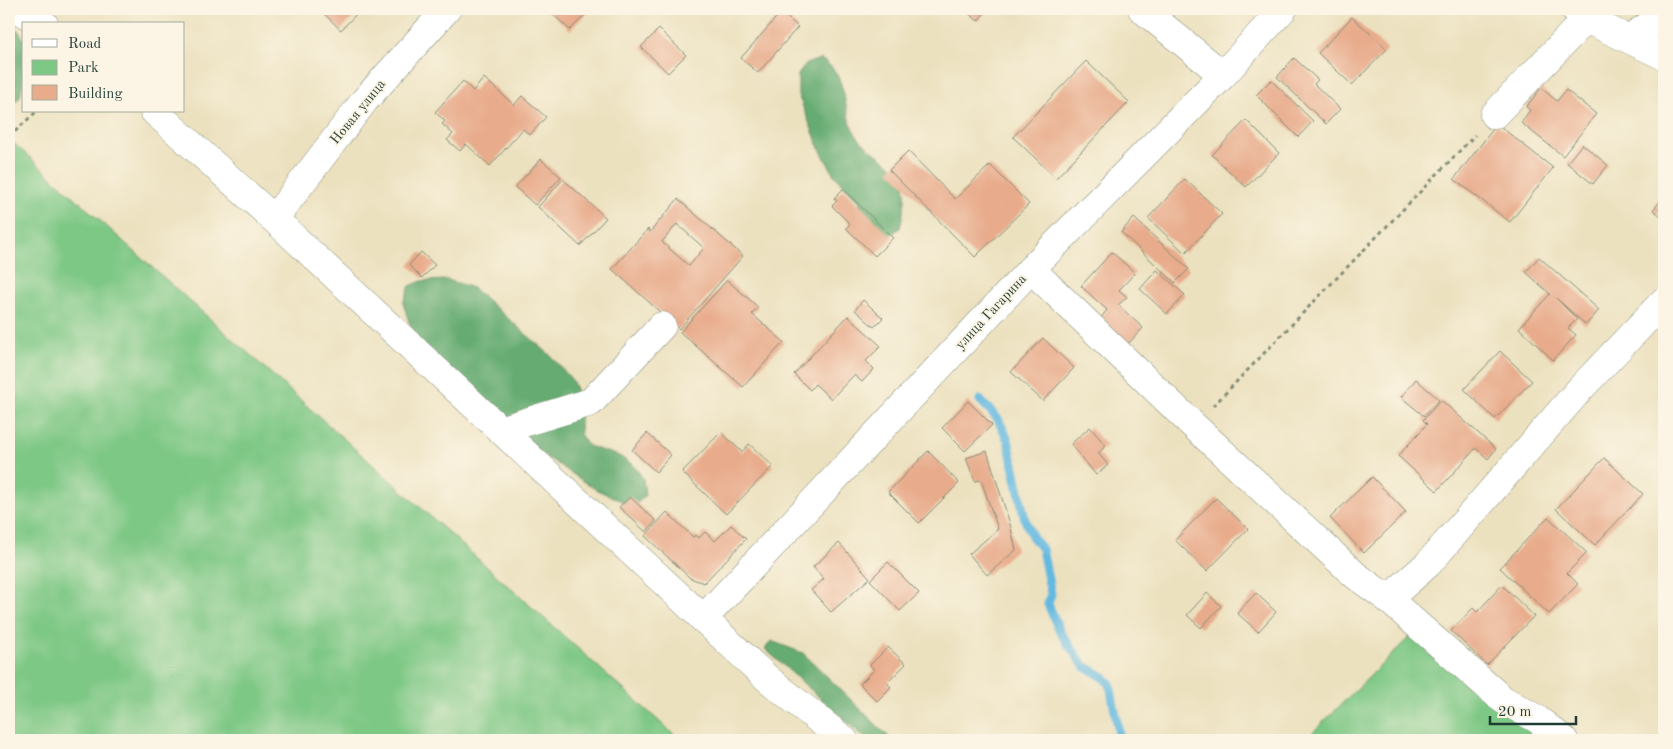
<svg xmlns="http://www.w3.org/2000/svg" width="1673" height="749" font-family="'Old Standard TT',serif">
<rect width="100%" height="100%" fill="#fcf5e5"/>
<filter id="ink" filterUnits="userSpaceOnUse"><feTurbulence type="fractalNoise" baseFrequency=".02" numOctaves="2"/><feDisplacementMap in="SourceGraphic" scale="10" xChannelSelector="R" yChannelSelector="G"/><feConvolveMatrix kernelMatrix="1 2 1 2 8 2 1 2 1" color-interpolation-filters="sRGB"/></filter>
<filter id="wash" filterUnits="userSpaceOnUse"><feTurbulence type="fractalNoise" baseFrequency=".0096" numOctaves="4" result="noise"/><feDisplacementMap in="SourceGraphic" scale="20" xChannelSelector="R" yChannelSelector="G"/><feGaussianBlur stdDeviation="1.12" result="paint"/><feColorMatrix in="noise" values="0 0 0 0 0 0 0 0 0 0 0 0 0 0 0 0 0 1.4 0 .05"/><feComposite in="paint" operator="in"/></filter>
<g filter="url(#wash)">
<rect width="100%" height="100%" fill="#ece1bf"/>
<!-- green -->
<g fill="#7ec885" stroke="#4e825c">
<path d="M9 139 680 740H9Z"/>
<path d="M1428 619 1554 740H1305Z"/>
</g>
<!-- forest -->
<g fill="#66ac72" stroke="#427453">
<path d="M9 22 18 30 24 40V75L20 97 9 107Z"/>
<path d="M820 59C849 72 841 109 855 133 867 153 897 162 903 182 908 197 903 212 900 228L890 235 882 232 865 214 859 201 834 175 820 149 798 95V75L806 64Z"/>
<path d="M448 280 473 288 550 355 572 380 581 401 580 434 588 446 619 456 633 465 643 478 645 496 636 504 630 505 595 489 541 453 423 347 409 322 403 303 410 286 422 281Z"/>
<path d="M771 641 803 653 892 740H867L765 649Z"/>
</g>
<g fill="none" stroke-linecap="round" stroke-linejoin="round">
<!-- stream -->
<path stroke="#64b9e0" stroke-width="9" d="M980 400 998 419 1008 440 1025 520 1032 536 1042 549 1051 594 1048 604 1060 632 1084 666 1102 676 1110 684 1119 734 1122 740"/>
</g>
<g id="blocks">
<!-- building -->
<g fill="#e8ab8b" fill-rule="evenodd">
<path d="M319 9H361L341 30Z"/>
<path d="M547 9H591L570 30Z"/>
<path d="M963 9H988L978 21Z"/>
<path d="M781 12 798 27 758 73 741 58Z"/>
<path d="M1352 17 1387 49 1352 85 1318 53Z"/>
<path d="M659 29 686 55 668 73 641 47Z"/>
<path d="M1294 58 1318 80 1314 84 1340 109 1326 124 1277 77Z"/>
<path d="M1086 61 1129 102 1056 178 1013 137Z"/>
<path d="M484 78 514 105 522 96 546 117 530 135 523 129 490 166 466 144 460 151 447 140 453 134 442 124 445 121 435 112 463 81 473 91Z"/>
<path d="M1271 80 1313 121 1298 137 1256 95Z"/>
<path d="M1541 88 1557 101 1566 90 1596 114 1563 156 1521 123 1530 110 1526 107Z"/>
<path d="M1246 120 1279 153 1246 187 1212 155Z"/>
<path d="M1497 124 1553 168 1510 222 1454 179Z"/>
<path d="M1582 144 1608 165 1593 184 1567 163Z"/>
<path d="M908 151 955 199 990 165 1029 204 975 257 889 170Z"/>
<path d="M541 159 561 177 535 205 515 187Z"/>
<path d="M563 179 606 218 580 246 538 207Z"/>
<path d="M1185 179 1222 214 1185 253 1148 218Z"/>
<path d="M843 189 893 238 875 256 846 228 850 224 832 206 837 201 834 198Z"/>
<path d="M1664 196V218L1653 210Z"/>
<path d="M678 199 743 256 679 329 612 269 648 229 650 232ZM677 224 704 248 689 266 662 242Z"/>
<path d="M1134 218 1189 269 1175 283 1121 232Z"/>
<path d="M421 252 435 265 422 278 409 265Z"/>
<path d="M1112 252 1135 273 1119 290 1127 297 1118 305 1143 328 1128 344 1100 319 1107 310 1081 286Z"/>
<path d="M1539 257 1599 310 1586 325 1556 298 1577 319 1568 328 1576 335 1553 360 1519 328 1550 294 1526 272Z"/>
<path d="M1157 270 1185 295 1167 314 1140 289Z"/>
<path d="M727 280 758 307 752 314 784 342 743 387 680 332Z"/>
<path d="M863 300 883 318 874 327 855 310Z"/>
<path d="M848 316 881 346 866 361 874 369 862 382 854 375 831 399 815 384 810 390 794 374Z"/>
<path d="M1043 338 1074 368 1043 401 1011 372Z"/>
<path d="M1500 351 1532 381 1495 419 1464 389Z"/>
<path d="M1416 379 1439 400 1424 416 1401 397Z"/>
<path d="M1441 400 1496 449 1488 459 1476 448 1437 491 1398 456 1427 424 1423 420Z"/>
<path d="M968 401 992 425 965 451 942 428Z"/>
<path d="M1090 427 1106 446 1098 453 1108 465 1096 475 1071 444Z"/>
<path d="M721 432 742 452 749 444 773 466 726 514 682 472Z"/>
<path d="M647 433 671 455 656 472 632 450Z"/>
<path d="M928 451 959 483 919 523 888 492Z"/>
<path d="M987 451 1010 524 1016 550 987 575 969 554 998 529 981 480 975 481 966 458Z"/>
<path d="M1604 458 1643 494 1595 545 1556 509Z"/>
<path d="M1372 477 1406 512 1364 553 1330 518Z"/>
<path d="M630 497 656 521 646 532 619 507Z"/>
<path d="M1216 498 1248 529 1207 571 1175 540Z"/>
<path d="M667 512 693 537 696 535 699 538 705 532 715 541 731 525 746 539 704 583 690 578 645 536Z"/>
<path d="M1548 517 1587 553 1567 573 1578 584 1549 614 1500 568Z"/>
<path d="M839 543 870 578 831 612 811 590 824 579 813 567Z"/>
<path d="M888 562 919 593 900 611 870 580Z"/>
<path d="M1502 585 1534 616 1487 665 1451 631 1473 608 1477 612Z"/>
<path d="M1207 593 1221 606 1201 628 1187 615Z"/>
<path d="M1256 593 1276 612 1258 632 1237 613Z"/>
<path d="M888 647 906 664 887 683 891 687 877 701 860 684 874 670 870 665Z"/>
</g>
</g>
</g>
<g filter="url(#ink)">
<use href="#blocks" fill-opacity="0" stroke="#868f7a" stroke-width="1"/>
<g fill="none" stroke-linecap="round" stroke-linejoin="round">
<defs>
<g id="minor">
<path d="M17 9 44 24"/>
<path d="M1142 9 1223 75"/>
<path d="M1575 9 1586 19 1664 56"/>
<path d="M1629 38 1664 16"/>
<path d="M154 111 274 219 768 679 844 740"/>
<path d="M1494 115 1586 19"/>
<path d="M274 219 365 100 447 9"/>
<path d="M1031 269 1194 426 1355 575 1388 599 1428 564 1580 389 1664 301"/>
<path d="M500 430 591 402 662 326"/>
<path d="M1388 599 1502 699 1537 719 1564 740"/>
<path d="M703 619 1031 269 1223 75 1283 9"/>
</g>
</defs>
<!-- minor casing -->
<use href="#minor" stroke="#868f7a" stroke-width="29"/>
<!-- path -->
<g stroke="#868f7a" stroke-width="3" stroke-dasharray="4 4" stroke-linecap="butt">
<path d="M9 137 37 111"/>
<path d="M1213 406 1475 135"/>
</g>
<!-- minor -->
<use href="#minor" stroke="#fff" stroke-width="28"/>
</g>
</g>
<g text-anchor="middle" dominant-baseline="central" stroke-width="4" stroke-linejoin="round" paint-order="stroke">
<!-- street labels -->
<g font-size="14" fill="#1f3d34" stroke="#fcf5e5">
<text transform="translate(358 112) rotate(-51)">Новая улица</text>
<text transform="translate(991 312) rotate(-47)">улица Гагарина</text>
</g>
</g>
<!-- margin -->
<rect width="1673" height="749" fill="none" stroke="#fcf5e5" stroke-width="30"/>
<!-- legend -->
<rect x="22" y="22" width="162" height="90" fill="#fcf5e5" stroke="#a4ab9e"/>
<rect x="32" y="39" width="25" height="8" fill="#ffffff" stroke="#a4ab9e"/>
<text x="68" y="48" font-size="15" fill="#1f3d34">Road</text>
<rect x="32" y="60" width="25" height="15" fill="#7ec885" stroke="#a4ab9e"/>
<text x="68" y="72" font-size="15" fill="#1f3d34">Park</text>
<rect x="32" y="85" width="25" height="15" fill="#e8ab8b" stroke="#a4ab9e"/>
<text x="68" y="98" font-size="15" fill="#1f3d34">Building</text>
<!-- scale -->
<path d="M1490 716v8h86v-8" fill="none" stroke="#1f3d34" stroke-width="2.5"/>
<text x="1498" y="716" font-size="15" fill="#1f3d34" stroke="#fcf5e5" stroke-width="4" paint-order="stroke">20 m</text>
</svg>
